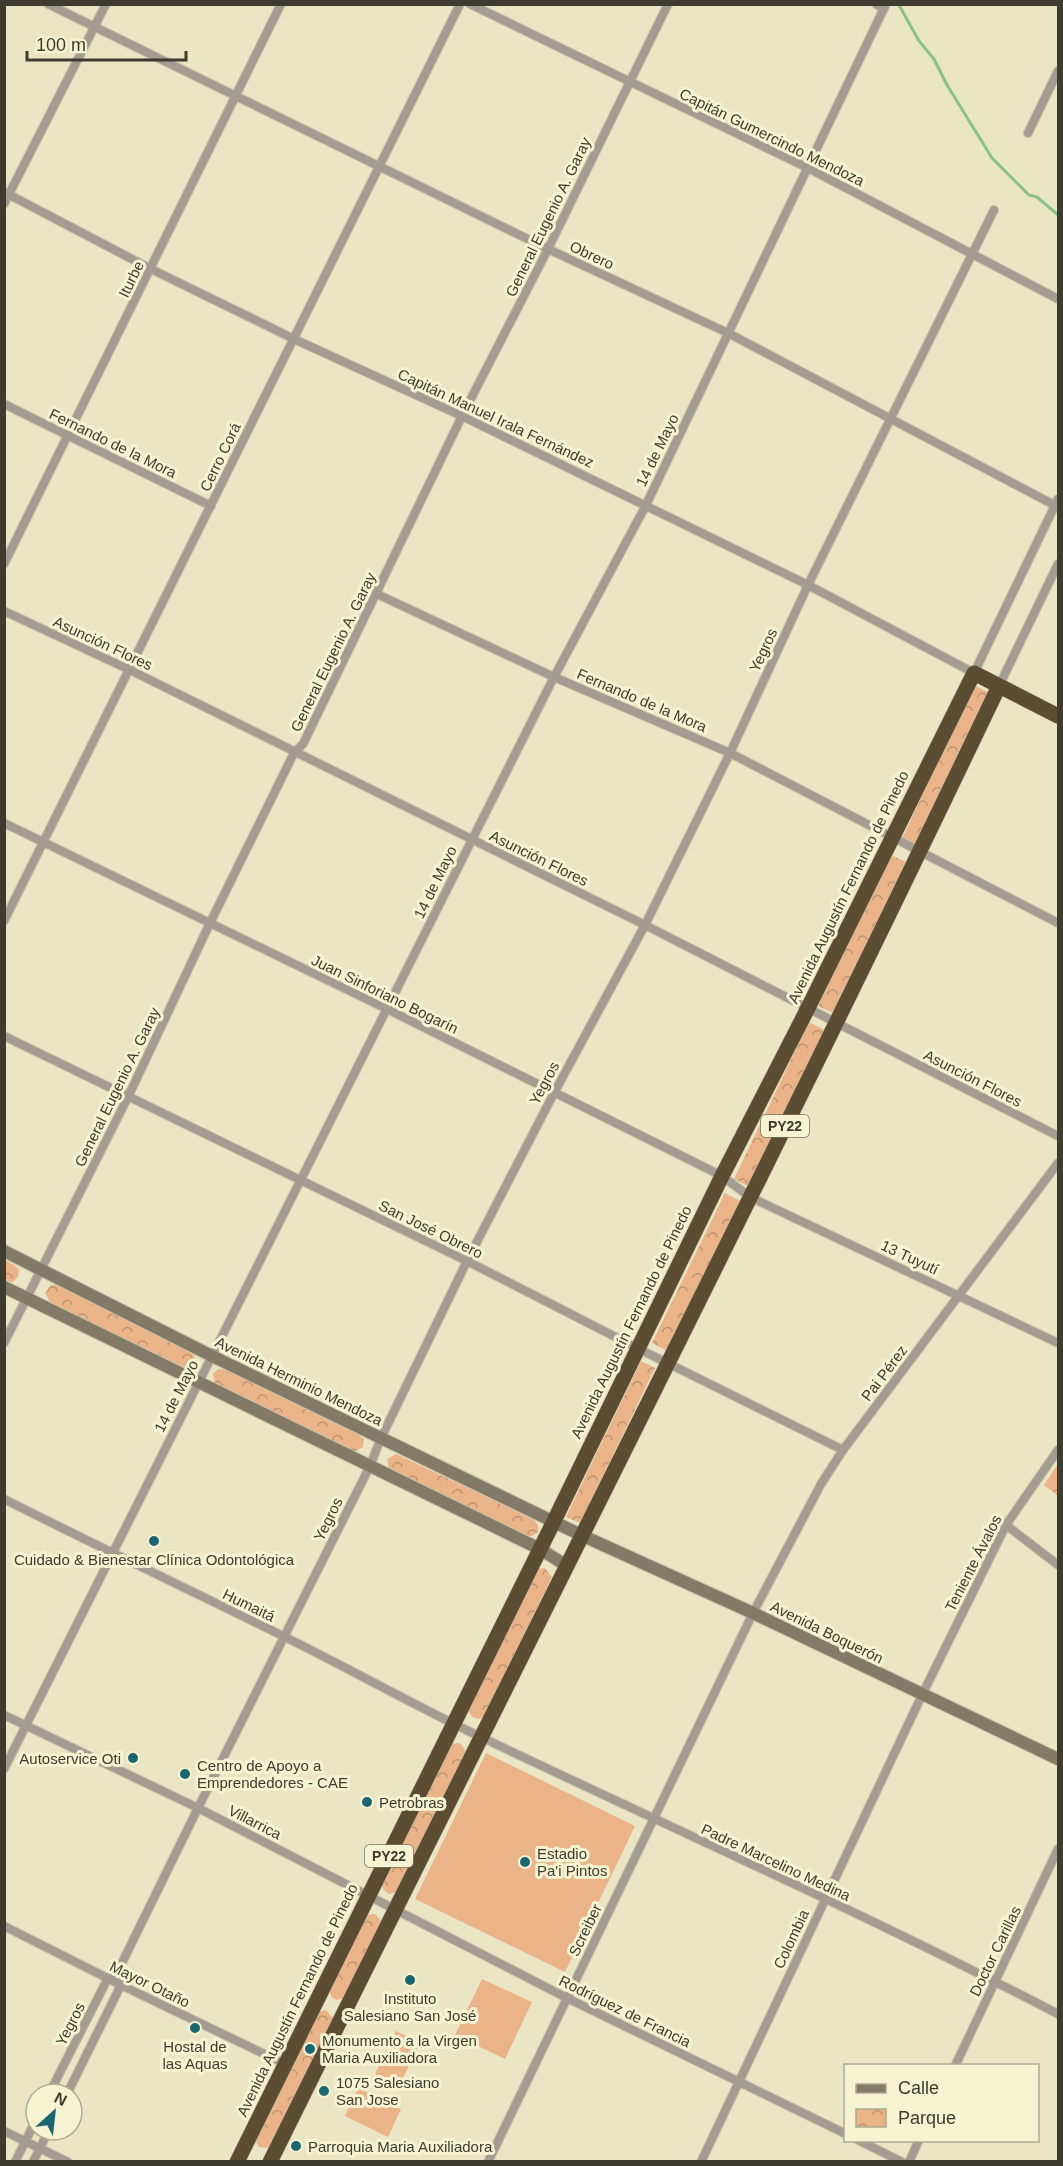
<svg xmlns="http://www.w3.org/2000/svg" width="1063" height="2166" font-family="Helvetica,sans-serif">
<defs>
<pattern id="park-crowns" width="20" height="18" patternUnits="userSpaceOnUse" patternTransform="scale(1.5)"><rect width="20" height="18" fill="#eab388"/><path d="M2 6a3 3 0 1 1 6 0M12 15a3 3 0 1 1 6 0" fill="none" stroke="#bf9370"/></pattern>
</defs>
<rect width="100%" height="100%" fill="#e9e5c5"/>
<!-- park -->
<g fill="url(#park-crowns)">
<path d="M974 685 993 695 917 848 901 841Z"/>
<path d="M891 855 908 863 834 1013 818 1006Z"/>
<path d="M809 1022 825 1030 750 1187 734 1179Z"/>
<path d="M725 1193 740 1201 667 1351 652 1343Z"/>
<path d="M5 1260 14 1265 19 1270 18 1277 13 1282 5 1281Z"/>
<path d="M51 1285H59L194 1354 195 1364 190 1368H183L50 1302 45 1293Z"/>
<path d="M641 1361 655 1368 580 1523 566 1517Z"/>
<path d="M218 1369 226 1370 359 1435 364 1440 363 1447 354 1452 215 1384 213 1374Z"/>
<path d="M396 1454 533 1519 538 1525V1532L532 1536H525L389 1469 387 1459Z"/>
<path d="M1058 1464V1496L1044 1485Z"/>
<path d="M545 1568 552 1577 483 1717 479 1719 472 1717 468 1710 537 1569Z"/>
<path d="M458 1743 462 1745 466 1752 397 1892 389 1894 383 1889 382 1885 451 1744Z"/>
<path d="M375 1914 382 1922 344 1998 336 2000 331 1996 329 1991 367 1915Z"/>
<path d="M326 2010 334 2019 270 2147 266 2148 259 2147 255 2139 319 2012Z"/>
</g>
<!-- pitch -->
<g fill="#eab388">
<path d="M486 1753 635 1826 565 1972 415 1899Z"/>
<path d="M482 1979 532 2002 505 2059 455 2035Z"/>
<path d="M396 2031 420 2043 399 2086 375 2074Z"/>
<path d="M358 2088 401 2109 388 2137 345 2116Z"/>
</g>
<g fill="none" stroke-linecap="round" stroke-linejoin="round">
<!-- stream -->
<path stroke="#8ac18b" stroke-width="3" d="M899 5 919 41 934 59 947 85 992 158 1029 195 1037 197 1058 215"/>
<defs>
<g id="street">
<path d="M48 4 548 249 728 333 1058 507"/>
<path d="M470 4 808 168 1058 299"/>
<path d="M876 4 884 9"/>
<path d="M1028 133 1058 71"/>
<path d="M4 192 151 269 294 339 462 416 808 585 974 673 1058 499"/>
<path d="M4 204 106 4"/>
<path d="M4 404 211 506"/>
<path d="M4 564 281 4"/>
<path d="M377 594 554 677 730 753 1058 923"/>
<path d="M4 611 130 670 645 925 1058 1136"/>
<path d="M999 686 1058 564"/>
<path d="M4 823 387 1009 722 1176 750 1197 1058 1343"/>
<path d="M4 921 460 4"/>
<path d="M4 1036 467 1261 639 1349 843 1450"/>
<path d="M4 1343 128 1097 210 923 294 753 303 744 462 416 548 249 668 4"/>
<path d="M4 1499C97 1546 192 1591 285 1637 352 1670 417 1707 485 1739 676 1830 870 1916 1058 2014"/>
<path d="M1006 1525 1058 1565"/>
<path d="M4 1715 198 1808 567 1998 846 2134"/>
<path d="M4 1769 554 677 646 505 886 4"/>
<path d="M4 1926 121 1985 285 2064"/>
<path d="M955 2066 1058 1849"/>
<path d="M49 2094 108 1978 119 1969 198 1808 370 1466 381 1438 467 1261 554 1093 645 925 730 753 808 585 994 210"/>
<path d="M67 2094 121 1985 120 1982"/>
<path d="M4 2131 68 2162"/>
<path d="M858 2140 902 2162"/>
<path d="M15 2162 36 2120"/>
<path d="M33 2162 49 2130"/>
<path d="M488 2162 753 1613 821 1484 843 1450 1058 1163"/>
<path d="M701 2162 922 1695 1006 1525 1058 1450"/>
<path d="M909 2162 919 2140"/>
</g>
<g id="secondary">
<path d="M4 1251 212 1356 581 1535 753 1613 1058 1759"/>
<path d="M4 1287 540 1549 567 1566"/>
</g>
<g id="highway">
<path d="M237 2162 554 1521 722 1176 807 1010 974 673 1058 716"/>
<path d="M270 2162C513 1670 763 1181 999 686"/>
</g>
</defs>
<!-- street casing -->
<use href="#street" stroke="#c7c3a7" stroke-width="10"/>
<!-- secondary casing -->
<use href="#secondary" stroke="#c7c3a7" stroke-width="14"/>
<!-- highway casing -->
<use href="#highway" stroke="#c7c3a7" stroke-width="16"/>
<!-- street -->
<use href="#street" stroke="#a39c90" stroke-width="8"/>
<!-- secondary -->
<use href="#secondary" stroke="#847a68" stroke-width="12"/>
<!-- highway -->
<use href="#highway" stroke="#5b4c33" stroke-width="15"/>
</g>
<!-- markers -->
<g fill="#1b6671" stroke="#f6f3d2" stroke-width="2">
<circle cx="154" cy="1541" r="6"/>
<circle cx="133" cy="1758" r="6"/>
<circle cx="185" cy="1774" r="6"/>
<circle cx="367" cy="1802" r="6"/>
<circle cx="525" cy="1862" r="6"/>
<circle cx="410" cy="1980" r="6"/>
<circle cx="195" cy="2028" r="6"/>
<circle cx="310" cy="2049" r="6"/>
<circle cx="324" cy="2091" r="6"/>
<circle cx="296" cy="2146" r="6"/>
</g>
<g text-anchor="middle" dominant-baseline="central" stroke-width="6" stroke-linejoin="round" paint-order="stroke">
<!-- shield labels -->
<g fill="#f6f3d2" stroke="#747360" stroke-width="1.5">
<rect x="761" y="1115" width="48" height="22" rx="4.5"/>
<rect x="365" y="1845" width="48" height="22" rx="4.5"/>
</g>
<g font-size="14" font-weight="bold" fill="#3d3c2f">
<text x="785" y="1126">PY22</text>
<text x="389" y="1856">PY22</text>
</g>
<!-- street labels -->
<g font-size="15" fill="#3d3c2f" stroke="#f6f3d2">
<text transform="translate(772 137) rotate(26)">Capitán Gumercindo Mendoza</text>
<text transform="translate(548 217) rotate(-64)">General Eugenio A. Garay</text>
<text transform="translate(592 255) rotate(25)">Obrero</text>
<text transform="translate(131 279) rotate(-64)">Iturbe</text>
<text transform="translate(496 418) rotate(25)">Capitán Manuel Irala Fernández</text>
<text transform="translate(113 443) rotate(26)">Fernando de la Mora</text>
<text transform="translate(657 450) rotate(-64)">14 de Mayo</text>
<text transform="translate(220 457) rotate(-64)">Cerro Corá</text>
<text transform="translate(103 643) rotate(25)">Asunción Flores</text>
<text transform="translate(763 650) rotate(-65)">Yegros</text>
<text transform="translate(333 652) rotate(-64)">General Eugenio A. Garay</text>
<text transform="translate(642 700) rotate(23)">Fernando de la Mora</text>
<text transform="translate(539 858) rotate(26)">Asunción Flores</text>
<text transform="translate(435 882) rotate(-64)">14 de Mayo</text>
<text transform="translate(848 887) rotate(-64)">Avenida Augustín Fernando de Pinedo</text>
<text transform="translate(385 994) rotate(26)">Juan Sinforiano Bogarín</text>
<text transform="translate(973 1078) rotate(27)">Asunción Flores</text>
<text transform="translate(544 1083) rotate(-62)">Yegros</text>
<text transform="translate(117 1087) rotate(-64)">General Eugenio A. Garay</text>
<text transform="translate(431 1229) rotate(26)">San José Obrero</text>
<text transform="translate(910 1257) rotate(25)">13 Tuyutí</text>
<text transform="translate(631 1322) rotate(-64)">Avenida Augustín Fernando de Pinedo</text>
<text transform="translate(884 1373) rotate(-53)">Pai Pérez</text>
<text transform="translate(299 1381) rotate(26)">Avenida Herminio Mendoza</text>
<text transform="translate(176 1396) rotate(-63)">14 de Mayo</text>
<text transform="translate(328 1519) rotate(-64)">Yegros</text>
<text transform="translate(973 1563) rotate(-63)">Teniente Ávalos</text>
<text transform="translate(249 1605) rotate(26)">Humaitá</text>
<text transform="translate(827 1632) rotate(26)">Avenida Boquerón</text>
<text transform="translate(255 1822) rotate(27)">Villarrica</text>
<text transform="translate(776 1862) rotate(25)">Padre Marcelino Medina</text>
<text transform="translate(585 1930) rotate(-64)">Screiber</text>
<text transform="translate(791 1939) rotate(-65)">Colombia</text>
<text transform="translate(995 1951) rotate(-64)">Doctor Carillas</text>
<text transform="translate(150 1984) rotate(26)">Mayor Otaño</text>
<text transform="translate(297 2000) rotate(-64)">Avenida Augustín Fernando de Pinedo</text>
<text transform="translate(625 2011) rotate(26)">Rodríguez de Francia</text>
<text transform="translate(70 2024) rotate(-63)">Yegros</text>
</g>
<!-- poi labels -->
<g font-size="15" fill="#3d3c2f" stroke="#f6f3d2" text-anchor="start">
<text x="154" y="1559" text-anchor="middle">Cuidado &amp; Bienestar Clínica Odontológica</text>
<text x="121" y="1758" text-anchor="end">Autoservice Oti</text>
<text x="197" y="1765">Centro de Apoyo a<tspan x="197" dy="17">Emprendedores - CAE</tspan></text>
<text x="379" y="1802">Petrobras</text>
<text x="537" y="1853">Estadio<tspan x="537" dy="17">Pa'i Pintos</tspan></text>
<text x="410" y="1998" text-anchor="middle">Instituto<tspan x="410" dy="17">Salesiano San José</tspan></text>
<text x="322" y="2040">Monumento a la Virgen<tspan x="322" dy="17">Maria Auxiliadora</tspan></text>
<text x="195" y="2046" text-anchor="middle">Hostal de<tspan x="195" dy="17">las Aquas</tspan></text>
<text x="336" y="2082">1075 Salesiano<tspan x="336" dy="17">San Jose</tspan></text>
<text x="308" y="2146">Parroquia Maria Auxiliadora</text>
</g>
</g>
<!-- border -->
<rect width="1063" height="2166" fill="none" stroke="#3d3c2f" stroke-width="12"/>
<!-- legend -->
<rect x="844" y="2064" width="195" height="78" fill="#f6f3d2" stroke="#acaa91" stroke-width="1.5"/>
<rect x="856" y="2084" width="30" height="9" fill="#847a68" stroke="#acaa91" stroke-width="1.5"/>
<text x="898" y="2094" font-size="18" fill="#3d3c2f">Calle</text>
<rect x="856" y="2109" width="30" height="18" fill="url(#park-crowns)" stroke="#acaa91" stroke-width="1.5"/>
<text x="898" y="2124" font-size="18" fill="#3d3c2f">Parque</text>
<!-- north arrow -->
<g transform="translate(54 2112) rotate(27)"><circle r="28" fill="#f6f3d2" stroke="#acaa91" stroke-width="1.5"/>
<path d="M0-4.5L10 22L0 15L-10 22Z" fill="#1b6671"/>
<text y="-9" font-size="16" font-weight="bold" text-anchor="middle" fill="#3d3c2f">N</text>
</g>
<!-- scale -->
<path d="M27 51v9h159v-9" fill="none" stroke="#3d3c2f" stroke-width="3"/>
<text x="36" y="51" font-size="18" fill="#3d3c2f" stroke="#f6f3d2" stroke-width="4.5" paint-order="stroke">100 m</text>
</svg>
